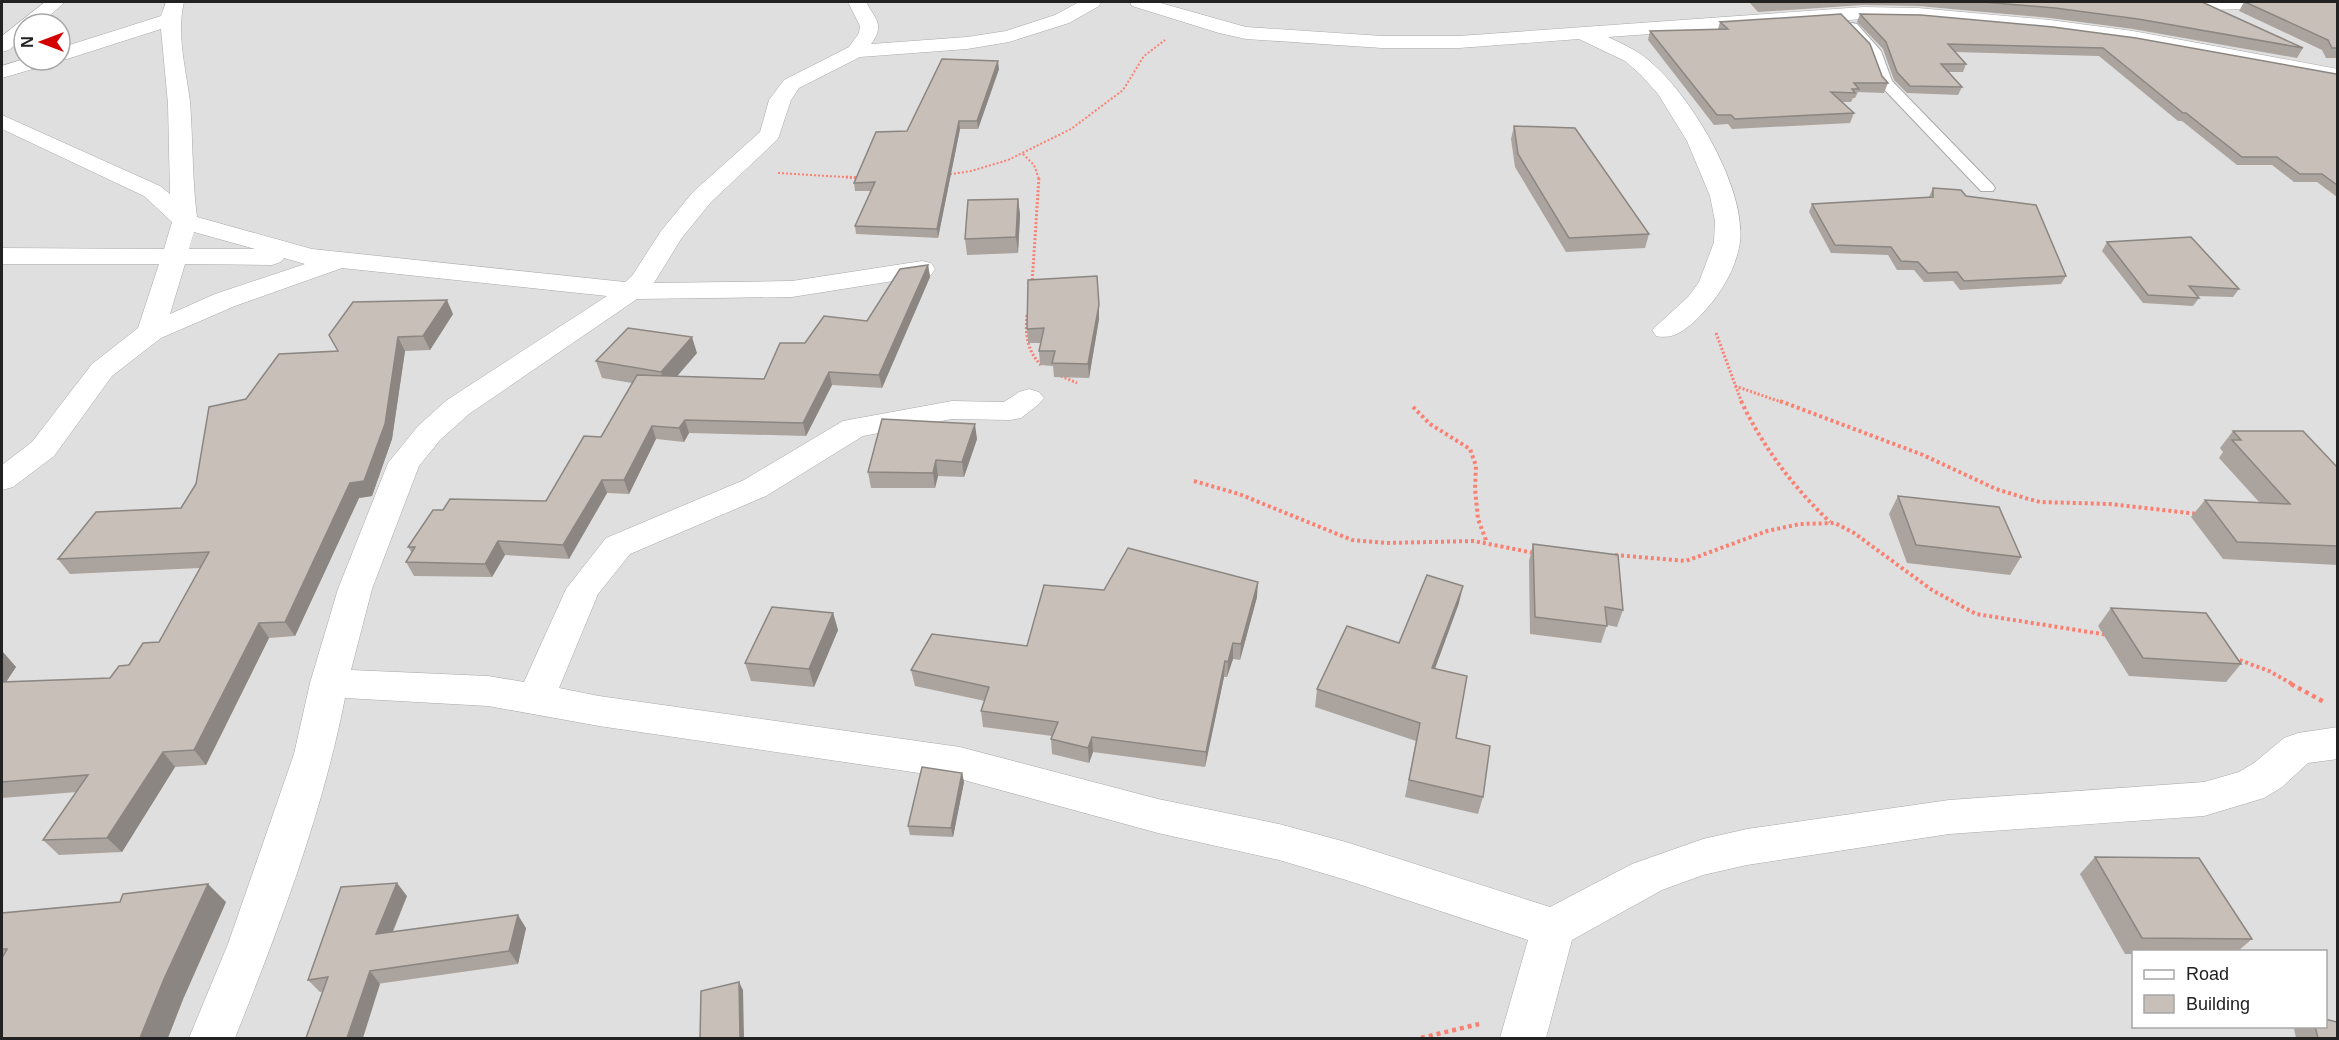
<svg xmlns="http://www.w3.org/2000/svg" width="2339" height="1040" font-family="Arial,sans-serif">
<rect width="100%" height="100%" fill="#f2efe9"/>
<!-- residential -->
<path fill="#e0dfdf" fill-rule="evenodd" d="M2 2H2337V1038H2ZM24 24H60V60H24ZM2134 952H2326V1026H2134Z"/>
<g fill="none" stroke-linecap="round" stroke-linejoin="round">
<defs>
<path id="service" d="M1852 23 1857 24 1881 51 1892 81 1993 185 1995 188 1993 191H1981L1880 85 1868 52 1845 27Z"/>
<g id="minor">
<path d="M45 2H65L40 24H24V37L9 50 2 52V36Z"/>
<path d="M166 2H184C176 34 186 69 190 102 193 140 192 178 197 217L312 249 625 282 632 276 661 231 693 192 760 132 769 100 784 80 849 47 859 33 860 26 848 2H866C876 20 885 25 871 44L967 37 1006 31 1055 15 1079 2H1101L1099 6 1069 23 1009 42 967 49 860 57 799 88 791 100 778 139 711 202 681 239 654 283 792 281 922 261 931 263 935 269 931 275 792 297 637 299 469 414 440 440 419 466 372 589 351 670 488 676 524 682 566 589 606 538 744 480 843 421 952 401 1004 402 1019 392 1029 389 1039 392 1044 398 1039 404 1021 418 1010 420 952 419 863 436 766 496 630 554 598 594 559 688 599 696 960 747 1158 799 1279 824 1346 842 1550 907 1632 864 1703 839 1747 829 1949 800 2204 782 2239 772 2254 763 2284 738 2298 733 2338 727V759L2308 763 2282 787 2264 798 2204 816 1949 834 1747 865 1703 875 1662 890 1572 940 1546 1038H1500L1528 940 1346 880 1279 860 1158 833 960 779 599 726 488 706 345 698C322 815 279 928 235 1038H189L228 944 294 754 310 683 338 589 388 463 418 426 447 400 607 296 342 268 235 306 161 338 112 376 54 456 13 487 2 490V465L32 442 92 364 138 328 159 264H2V248L164 249 172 222 144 196 2 129V115L160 186 170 194 168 104 161 29 67 59 56 60H60V48L161 16ZM194 232 255 249H189ZM284 258 305 264 215 294 170 314 185 264 272 265 281 262Z"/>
<path d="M1130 2H1157L1246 27 1382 36H1459L1863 7 1918 8 2050 20 2133 31 2338 69V81L2133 43 2050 32 1918 20 1863 19 1608 37C1625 45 1641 52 1654 65 1693 100 1746 188 1740 242 1736 270 1719 297 1699 317 1686 329 1675 340 1656 336L1652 330 1688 297 1699 282 1714 242 1715 221 1710 196 1687 141 1658 94 1641 75 1625 61 1579 39 1459 48H1382L1246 39 1219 33 1132 6Z"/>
<path d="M2194 2H2313L2311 6 2304 8 2202 10 2195 8 2193 4Z"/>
<path d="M24 59 53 60 50 64 2 78V66Z"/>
</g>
</defs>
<!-- service casing -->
<use href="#service" stroke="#a9a9a9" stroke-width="2"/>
<!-- minor casing -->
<use href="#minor" stroke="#a9a9a9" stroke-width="1"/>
<!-- path-far3 -->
<g stroke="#fa8072" stroke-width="2" stroke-dasharray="2 2" stroke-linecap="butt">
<path d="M1023 154 1034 165 1039 179"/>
<path d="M778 173 861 178"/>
<path d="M946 175 971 171 1008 160 1071 129 1123 90 1144 56 1165 40"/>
</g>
<!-- path-far2 -->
<g stroke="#fa8072" stroke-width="3" stroke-dasharray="2 2" stroke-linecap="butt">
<path d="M846 177 861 178"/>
<path d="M1032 284 1039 177"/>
<path d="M1027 315C1025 334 1027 351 1041 365"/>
<path d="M1716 333 1742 403"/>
<path d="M1061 376 1077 383"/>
<path d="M1735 386 1784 403"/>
</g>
<!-- path-far1 -->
<g stroke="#fa8072" stroke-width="4" stroke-dasharray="3 3" stroke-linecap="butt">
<path d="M1741 401C1763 447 1793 487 1830 522"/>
<path d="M1780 401 1923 455 1996 489 2025 498 2040 502 2110 504 2198 514"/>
<path d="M1413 407 1430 424 1470 449 1476 466 1475 489 1478 519 1487 543"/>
<path d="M1194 481 1239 494 1352 540 1386 543 1474 541 1534 553"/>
<path d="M1615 555 1686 561 1767 531 1800 524 1835 523 1854 533 1932 590 1976 614 2108 635"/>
<path d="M2234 658 2269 671 2294 685"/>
</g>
<!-- path -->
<g stroke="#fa8072" stroke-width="4.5" stroke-dasharray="4 4" stroke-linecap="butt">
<path d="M2291 684 2326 703"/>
<path d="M1421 1038 1479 1024"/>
</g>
<!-- service -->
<use href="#service" fill="#fff" fill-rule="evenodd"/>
<!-- minor -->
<use href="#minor" fill="#fff" fill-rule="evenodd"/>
</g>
<!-- wall -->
<g fill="#aba49e">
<path d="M1749 2H2202L2303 48 2297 58 2133 29 2050 18 1918 6 1863 5 1758 12Z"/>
<path d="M2244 2H2337V58H2326L2322 50 2239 11Z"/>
<path d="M1860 14 2337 75V197L2317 182H2294L2272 165H2237L2182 121H2178L2099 56 1955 52 1966 64 1963 72H1948L1962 87 1958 95 1907 93 1894 80 1883 49 1857 22Z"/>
<path d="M1720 22 1882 76 1888 83 1884 93 1858 92 1855 98H1853L1851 102H1842L1854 113 1850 123 1732 129 1728 124 1714 125 1648 40 1650 31 1718 29Z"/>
<path d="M999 69 978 129H960L938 238 856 234 855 226 871 191H855L854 183 907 131Z"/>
<path d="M1514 126 1649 234 1645 248 1566 252 1515 167 1511 139Z"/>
<path d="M1933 188 1966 196 2066 276 2061 284 1960 290 1953 281 1924 282 1914 270H1897L1888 255 1831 253 1809 212 1812 204 1929 197Z"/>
<path d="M1018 199 1020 215 1018 253 967 255 965 239Z"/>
<path d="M2107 242 2239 289 2233 297 2197 296 2199 298 2193 306 2143 303 2102 251Z"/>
<path d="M928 265 930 277 882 388 832 385 806 436 689 433 684 442 656 439 629 494 607 493 569 559 505 555 492 577 414 576 406 562 412 553 408 547 443 510 546 501 601 437 632 383 602 378 596 361 697 353 677 376 764 379 805 343 867 321Z"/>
<path d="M453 314 430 350 405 351 392 439 372 496 359 498 295 636 269 638 206 765 175 767 122 852 59 855 43 840 77 792 2 798V652L16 667 6 682 110 678 159 642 200 568 70 574 58 559 181 508 246 399 337 351Z"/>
<path d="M1099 319 1089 378 1054 377 1053 366 1040 365 1039 351 1041 343H1028L1027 329Z"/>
<path d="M2233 431 2337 467V565L2223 559 2191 517 2205 500 2259 502 2219 458 2223 452 2220 448Z"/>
<path d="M977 439 964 477 938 476 935 488H871L868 472Z"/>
<path d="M1898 496 2021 557 2010 575 1907 563 1889 514Z"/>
<path d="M1533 544 1623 610 1617 627 1607 625 1601 643 1530 634 1529 561Z"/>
<path d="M1104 590 1257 597 1240 660 1233 659 1227 677H1224L1205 767 1093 752 1089 763 1052 754 1051 739 1052 736 983 727 981 711 985 701 915 686 911 670 1027 646Z"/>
<path d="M1459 603 1435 668 1456 738 1483 797 1478 814 1405 797 1416 741 1315 707 1317 689 1399 643Z"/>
<path d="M2111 608 2241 664 2226 682 2129 676 2098 626Z"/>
<path d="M833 613 838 630 814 687 751 681 745 663Z"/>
<path d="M962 773 964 782 953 837 910 835 908 826Z"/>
<path d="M2095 857 2252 939 2238 951H2133V954H2125L2080 874Z"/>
<path d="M407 896 393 932 526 928 518 964 320 992 308 980Z"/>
<path d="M226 902 184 997 2 1038V913Z"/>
<path d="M2297 1026H2325L2337 1038H2296L2294 1029Z"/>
</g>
<!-- shaded-wall -->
<g fill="#8b8681">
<path d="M998 61 999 69 978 129 977 121Z"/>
<path d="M959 121 960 129 938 238 937 229Z"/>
<path d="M1018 199 1020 215 1018 253 1016 237Z"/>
<path d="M928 265 930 277 882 388 879 375Z"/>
<path d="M447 300 453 314 430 350 423 336Z"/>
<path d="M1099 305V319L1089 378 1088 364Z"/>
<path d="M398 337 405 351 392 439 372 496 359 498 295 636 285 622 350 483Z"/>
<path d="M692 337 697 353 667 388 661 372Z"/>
<path d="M829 372 832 385 806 436 803 423Z"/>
<path d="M685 420 689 433 684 442 679 428Z"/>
<path d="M975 424 977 439 964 477 962 462Z"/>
<path d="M652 426 656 439 629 494 624 480Z"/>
<path d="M936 460 938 476 935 488 933 473Z"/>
<path d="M602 480 607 493 569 559 563 545Z"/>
<path d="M498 541 505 555 492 577 485 564Z"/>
<path d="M1258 582 1257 597 1240 660 1241 644Z"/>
<path d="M1463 586 1459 603 1429 685 1432 668Z"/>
<path d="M833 613 838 630 814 687 809 669Z"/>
<path d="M259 623 269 638 206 765 194 750Z"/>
<path d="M1233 643V659L1227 677 1228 662Z"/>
<path d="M3 652 16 667 2 688V654Z"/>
<path d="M1225 661 1224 677 1205 767 1206 752Z"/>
<path d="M1092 737 1093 752 1089 763 1088 748Z"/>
<path d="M163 752 175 767 122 852 107 838Z"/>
<path d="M962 773 964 782 953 837 951 828Z"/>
<path d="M397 883 407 896 386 947 376 934Z"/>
<path d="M208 884 226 902 184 997 168 1038H140L164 979Z"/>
<path d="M518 915 526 928 518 964 509 951Z"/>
<path d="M370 971 380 984 363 1038H347Z"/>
<path d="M739 982 743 990 744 1038H740Z"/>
</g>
<!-- building -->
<g fill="#c7bfb8" stroke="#8b8681" stroke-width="1.5">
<path d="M1982 2H2202L2303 48 2138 19 2055 8Z"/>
<path d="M2245 2H2337V48H2332L2328 40Z"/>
<path d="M1841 14 1870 44 1882 76 1888 83H1854L1859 89H1852L1855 93 1831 92 1854 113 1735 119 1731 115H1717L1650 31 1728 29 1720 22Z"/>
<path d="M1860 14 1921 15 2053 27 2136 38 2336 74 2337 75V185L2322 174H2300L2277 157H2242L2186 113H2183L2103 48 1948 44 1966 64H1941L1962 87 1910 86 1897 72 1886 42Z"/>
<path d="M942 59 998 61 977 121H959L937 229 855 226 875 182 854 183 876 132 907 131Z"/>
<path d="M1514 126 1575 128 1649 234 1569 238 1518 154Z"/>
<path d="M1933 188 1961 190 1966 196 2036 205 2066 276 1964 281 1957 272 1928 273 1918 262 1901 261 1891 247 1835 245 1812 204 1933 197Z"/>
<path d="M1018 199 1016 237 965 239 968 200Z"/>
<path d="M2191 237 2239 289 2189 286 2199 298 2148 295 2107 242Z"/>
<path d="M928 265 879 375 829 372 803 423 685 420 679 428 652 426 624 480H602L563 545 498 541 485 564 406 562 415 547H408L433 510H443L450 499 546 501 584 436 601 437 637 375 764 379 780 343H805L824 316 867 321 900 269Z"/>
<path d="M1097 276 1099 305 1088 364 1052 363 1055 351H1039L1044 328 1027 329 1028 280Z"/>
<path d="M447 300 423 336 398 337 385 424 364 481 350 483 285 622 259 623 194 750 163 752 107 838 43 840 88 775 2 782V682L110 678 119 666 129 665 143 643 159 642 209 552 58 559 96 512 181 508 196 484 209 407 246 399 279 354 338 351 329 335 353 302Z"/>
<path d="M628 328 692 337 661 372 596 361Z"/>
<path d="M882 419 975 424 962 462 936 460 933 473 868 472Z"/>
<path d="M2233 431H2303L2337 467V546L2237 542 2205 500 2290 504 2232 440H2241Z"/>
<path d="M1898 496 1999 507 2021 557 1916 545Z"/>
<path d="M1533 544 1618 555 1623 610 1605 607 1607 626 1535 617Z"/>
<path d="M1128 548 1258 582 1241 644 1233 643 1228 662 1225 661 1206 752 1092 737 1088 748 1051 739 1058 722 981 711 989 687 911 670 932 634 1027 646 1044 585 1104 590Z"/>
<path d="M1427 575 1463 586 1432 668 1467 676 1456 738 1490 746 1483 797 1409 780 1420 723 1317 689 1347 626 1399 643Z"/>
<path d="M772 607 833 613 809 669 745 663Z"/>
<path d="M2111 608 2206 613 2241 664 2143 658Z"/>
<path d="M922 767 962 773 951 828 908 826Z"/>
<path d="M2095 857 2199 858 2252 939 2142 938Z"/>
<path d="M397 883 376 934 518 915 509 951 370 971 347 1038H306L328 977 308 980 341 887Z"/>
<path d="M208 884 164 979 140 1038H2V958L7 949H2V913L120 902 123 894Z"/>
<path d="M739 982 740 1038H700L701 991Z"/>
<path d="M2325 1019 2337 1022V1038H2318L2315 1026H2325Z"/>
</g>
<!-- border -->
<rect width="2339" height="1040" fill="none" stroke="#222222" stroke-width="6"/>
<!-- legend -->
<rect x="2132" y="950" width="195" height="78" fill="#ffffff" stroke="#a7a7a7" stroke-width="1.5"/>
<rect x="2144" y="970" width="30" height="9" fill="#ffffff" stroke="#a7a7a7" stroke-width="1.5"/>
<text x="2186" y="980" font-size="18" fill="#222222">Road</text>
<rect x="2144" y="995" width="30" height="18" fill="#c7bfb8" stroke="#a7a7a7" stroke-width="1.5"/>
<text x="2186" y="1010" font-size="18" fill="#222222">Building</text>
<!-- north arrow -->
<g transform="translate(42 42) rotate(270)"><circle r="28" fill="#ffffff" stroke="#a7a7a7" stroke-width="1.5"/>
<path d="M0-4.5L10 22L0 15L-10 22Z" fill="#d40000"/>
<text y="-9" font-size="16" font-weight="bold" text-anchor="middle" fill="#222222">N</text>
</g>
</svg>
